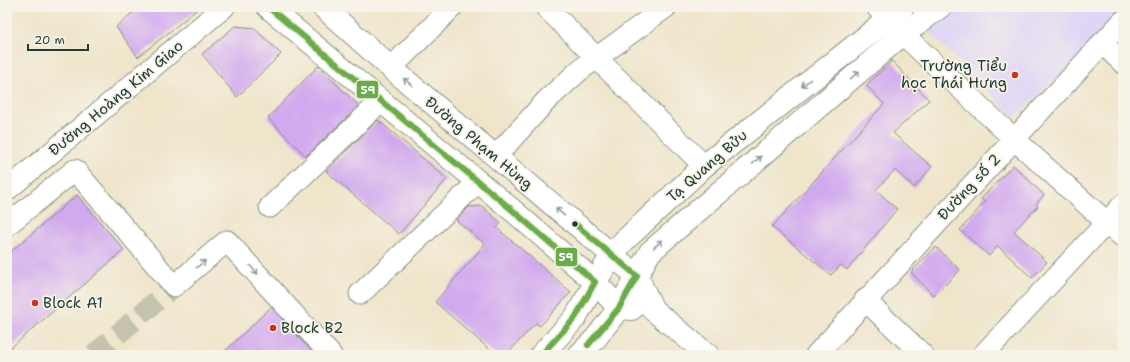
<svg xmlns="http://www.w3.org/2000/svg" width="1130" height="362" font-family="'Shantell Sans',sans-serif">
<rect width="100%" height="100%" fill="#f7f3e8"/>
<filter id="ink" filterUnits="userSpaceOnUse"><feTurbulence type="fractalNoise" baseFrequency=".025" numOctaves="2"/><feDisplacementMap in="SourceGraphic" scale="8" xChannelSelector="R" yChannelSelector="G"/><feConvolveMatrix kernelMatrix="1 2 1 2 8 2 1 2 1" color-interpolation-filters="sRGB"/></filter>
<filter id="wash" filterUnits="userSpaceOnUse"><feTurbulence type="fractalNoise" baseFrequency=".012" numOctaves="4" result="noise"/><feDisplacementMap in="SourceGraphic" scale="16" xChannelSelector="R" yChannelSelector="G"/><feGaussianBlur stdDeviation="0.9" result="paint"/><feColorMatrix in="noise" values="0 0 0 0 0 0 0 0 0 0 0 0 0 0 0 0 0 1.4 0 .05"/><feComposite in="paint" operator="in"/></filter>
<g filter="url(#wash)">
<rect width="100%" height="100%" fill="#efe5cb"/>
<!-- built -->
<path fill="#dfd5f5" d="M963 7H1123V15L1014 118 928 31Z"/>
<g id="blocks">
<!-- building -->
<g fill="#d1a9ee">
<path d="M139 7H200L138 57 116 27Z"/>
<path d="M235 26 254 28 281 54 237 97 202 54Z"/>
<path d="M892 61 929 100 893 133 932 167 914 188 895 170 876 190 897 209 847 270 841 265 831 275 772 227 884 104 866 85Z"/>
<path d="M318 66 359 106 306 156 268 118Z"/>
<path d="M378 120 447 179 399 234 326 171Z"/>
<path d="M1013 165 1044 195 1036 204 1038 206 1014 231 1047 262 1032 278 998 246 989 256 960 230 985 202 981 199Z"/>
<path d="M77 195 124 250 7 351V255Z"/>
<path d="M482 206 501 223 497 228 571 292 540 326 536 323 506 355H496L435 302 485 244 456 220 469 207Z"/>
<path d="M936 247 960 270 934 296 911 272Z"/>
<path d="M271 307 315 355H221Z"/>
</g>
</g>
</g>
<g filter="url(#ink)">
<use href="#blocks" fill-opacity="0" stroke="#879180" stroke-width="1"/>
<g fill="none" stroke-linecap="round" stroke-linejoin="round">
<!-- minor-tunnel -->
<path stroke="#c5c3ad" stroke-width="21" stroke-dasharray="21 10" stroke-linecap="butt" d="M94 355 174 286"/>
<defs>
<g id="minor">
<path d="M546 7 704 166"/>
<path d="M877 7 887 19 1014 139 1123 237"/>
<path d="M1102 43 1123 63"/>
<path d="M391 68 452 7"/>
<path d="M496 156 547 100 580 70 666 7"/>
<path d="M7 190 224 7"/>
<path d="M270 207 381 101"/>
<path d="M7 225 75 170 174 286 227 241 331 355"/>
<path d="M360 294 478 182"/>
<path d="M865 300 923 355"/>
<path d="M816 355 1123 21"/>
<path d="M983 355 1123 205"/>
</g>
<g id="major">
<path d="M268 7 511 209 595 282 619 308 632 309"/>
<path d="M323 7 391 68 637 276 653 310 708 355"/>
<path d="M541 355 575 318 611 256 624 241 704 166 903 7"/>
<path d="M579 355 596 338 619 308 650 252 903 34 940 7"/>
</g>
</defs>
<!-- minor casing -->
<use href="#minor" stroke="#879180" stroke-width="23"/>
<!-- major casing -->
<use href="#major" stroke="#879180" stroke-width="24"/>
<!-- minor -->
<use href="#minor" stroke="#fff" stroke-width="21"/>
<!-- major -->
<use href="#major" stroke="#fff" stroke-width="22"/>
<defs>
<g id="bus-1">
<path d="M268 7 511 209 595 282 575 318 541 355"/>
<path d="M575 224 637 276 619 308 588 345"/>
</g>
</defs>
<!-- bus-1 casing -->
<use href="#bus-1" stroke="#f7f3e8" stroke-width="9"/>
<!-- bus-1 -->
<use href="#bus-1" stroke="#69ac49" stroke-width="6"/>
</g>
<!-- one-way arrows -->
<defs><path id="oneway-shaft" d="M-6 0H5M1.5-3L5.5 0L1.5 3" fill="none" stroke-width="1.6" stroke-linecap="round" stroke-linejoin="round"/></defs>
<g stroke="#8f9e9a">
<use href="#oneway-shaft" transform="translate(855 75) rotate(-41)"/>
<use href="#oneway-shaft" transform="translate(408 82) rotate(-140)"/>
<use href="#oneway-shaft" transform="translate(806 83) rotate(141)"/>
<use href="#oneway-shaft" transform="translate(757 160) rotate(-41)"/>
<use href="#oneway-shaft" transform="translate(560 212) rotate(-139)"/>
<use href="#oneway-shaft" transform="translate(658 244) rotate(-41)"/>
<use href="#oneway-shaft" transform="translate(201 264) rotate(-40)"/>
<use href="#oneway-shaft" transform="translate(254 270) rotate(48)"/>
</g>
</g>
<!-- markers -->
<g fill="#c8321e" stroke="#f7f3e8" stroke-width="1.5">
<circle cx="1015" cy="75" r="4"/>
<circle cx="35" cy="303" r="4"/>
<circle cx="273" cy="328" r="4"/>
</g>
<circle fill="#1f3d34" stroke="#f7f3e8" stroke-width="1.5" cx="575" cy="224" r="3.5"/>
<g text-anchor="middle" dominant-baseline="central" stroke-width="3.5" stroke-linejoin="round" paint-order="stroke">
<!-- poi labels -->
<g font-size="15" fill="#1f3d34" stroke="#f7f3e8" text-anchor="start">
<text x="1007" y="66" text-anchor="end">Trường Tiểu<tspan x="1007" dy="17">học Thái Hưng</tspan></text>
<text x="43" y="303">Block A1</text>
<text x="281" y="328">Block B2</text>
</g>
<!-- street labels -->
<g font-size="15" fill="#1f3d34" stroke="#f7f3e8">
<text transform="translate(116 98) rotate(-40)">Đường Hoàng Kim Giao</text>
<text transform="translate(479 143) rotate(40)">Đường Phạm Hùng</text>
<text transform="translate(707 166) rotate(-41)">Tạ Quang Bửu</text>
<text transform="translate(969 187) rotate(-47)">Đường số 2</text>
</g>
</g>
<g stroke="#f7f3e8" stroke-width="1.5">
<rect x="356" y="80" width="23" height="19" rx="4" fill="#69ac49"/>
<rect x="555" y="247" width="23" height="20" rx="4" fill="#69ac49"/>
</g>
<g font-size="11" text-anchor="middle" font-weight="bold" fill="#fff">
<text x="368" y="94">59</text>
<text x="566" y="261">59</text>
</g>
<!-- margin -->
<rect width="1130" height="362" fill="none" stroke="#f7f3e8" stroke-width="24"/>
<!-- scale -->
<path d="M28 44v6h60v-6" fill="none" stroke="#1f3d34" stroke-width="2"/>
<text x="34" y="44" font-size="12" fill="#1f3d34" stroke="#f7f3e8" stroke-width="3" paint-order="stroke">20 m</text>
</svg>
